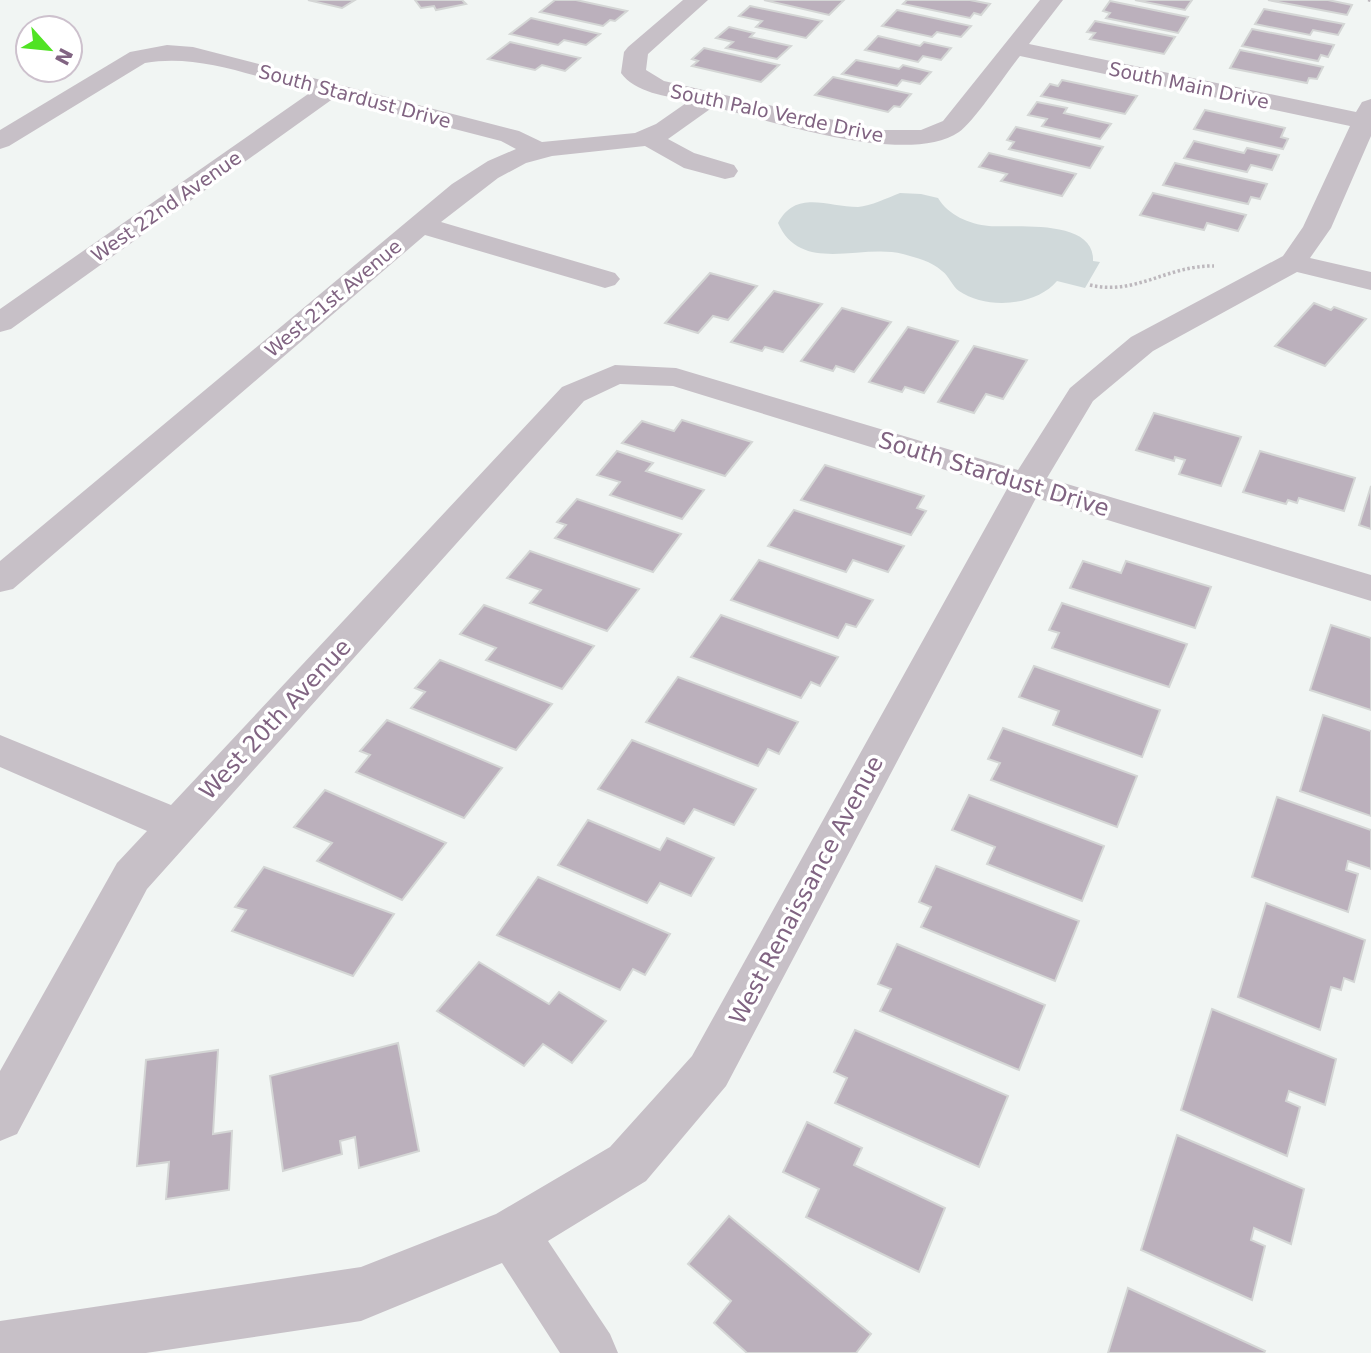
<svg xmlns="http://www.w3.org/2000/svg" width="1371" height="1353" font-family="'DejaVu Sans',sans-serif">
<rect width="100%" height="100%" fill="#f1f5f3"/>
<!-- green -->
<path fill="#d0d9da" d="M900 193 921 194 938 198C948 215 969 224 989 226 1015 228 1095 218 1093 261L1100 262 1085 288 1057 281C1036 306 987 310 959 291 952 286 949 276 942 271 931 261 917 258 903 254 861 243 801 275 778 223 796 189 828 207 858 207 871 206 887 198 900 193Z"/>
<!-- building -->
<g fill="#bbb0bc" stroke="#d4d6d5" stroke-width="2">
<path d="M308 0H355L342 8Z"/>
<path d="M415 0H462L466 4 436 10 434 6 421 8Z"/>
<path d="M555 0H576L627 11 615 21 610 20 603 26 540 12Z"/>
<path d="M764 0H844L829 15Z"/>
<path d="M907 0H970L990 4 981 15 974 13 970 18 903 4Z"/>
<path d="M1135 0H1192L1185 10Z"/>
<path d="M1268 0H1328L1352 5 1347 15Z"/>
<path d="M1110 1 1188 17 1178 33 1106 18 1110 13 1103 11Z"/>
<path d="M750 6 822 21 806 38 756 27 762 21 739 16Z"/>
<path d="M1264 9 1344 24 1338 35 1313 30 1310 35 1255 24Z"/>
<path d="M897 10 971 26 961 37 937 32 932 37 882 26Z"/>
<path d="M531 18 600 34 586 45 564 40 558 45 510 34Z"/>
<path d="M1095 21 1175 37 1164 54 1090 39 1095 33 1087 32Z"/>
<path d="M729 27 754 33 750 37 791 46 777 59 726 48 733 42 716 38Z"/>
<path d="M1252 29 1334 45 1328 57 1321 55 1318 61 1242 46Z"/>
<path d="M878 36 920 46 924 42 951 48 941 60 923 56 918 62 865 50Z"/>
<path d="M510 42 580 58 565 71 542 65 535 70 488 59Z"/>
<path d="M704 48 779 65 761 82 692 66 698 61 692 59Z"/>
<path d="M1240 50 1323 67 1317 79 1309 78 1307 83 1230 68Z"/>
<path d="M856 60 899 69 903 65 931 72 920 84 902 80 897 86 842 74Z"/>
<path d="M833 77 911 94 900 107 894 106 888 112 815 95Z"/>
<path d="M1062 80 1137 96 1125 114 1041 96 1050 84 1058 86Z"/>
<path d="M1037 102 1067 108 1064 113 1111 124 1100 139 1042 126 1047 119 1028 115Z"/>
<path d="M1205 110 1285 128 1281 137 1288 139 1283 149 1194 129Z"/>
<path d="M1016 127 1103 147 1090 168 1009 149 1014 142 1007 140Z"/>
<path d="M1194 141 1244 153 1247 148 1279 155 1272 170 1251 165 1247 172 1184 158Z"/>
<path d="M989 153 1076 174 1062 196 1001 181 1007 174 979 167Z"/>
<path d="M1175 163 1267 184 1260 199 1251 197 1248 204 1163 185Z"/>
<path d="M1153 193 1246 215 1238 231 1207 223 1204 230 1140 215Z"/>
<path d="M710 273 757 286 728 320 713 316 698 333 665 323Z"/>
<path d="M774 291 822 304 783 352 765 347 762 351 731 342Z"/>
<path d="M1314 303 1331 310 1334 307 1366 319 1325 366 1275 346Z"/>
<path d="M842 308 891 322 854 372 836 366 833 371 801 361Z"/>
<path d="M908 327 958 341 924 393 905 387 902 392 869 382Z"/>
<path d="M974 346 1027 360 1003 399 986 394 974 413 938 402Z"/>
<path d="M1154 413 1241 437 1221 486 1179 474 1185 460 1175 457 1174 461 1136 450Z"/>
<path d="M682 420 752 442 725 476 622 443 642 421 674 431Z"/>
<path d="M617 451 653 463 646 471 704 490 682 519 610 495 620 482 597 475Z"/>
<path d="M1260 451 1355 478 1344 511 1299 498 1297 503 1288 500 1286 504 1243 492Z"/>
<path d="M825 465 924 496 917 508 926 511 911 535 801 500Z"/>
<path d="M1371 486V529L1359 525Z"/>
<path d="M577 499 681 534 653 572 555 538 566 525 557 522Z"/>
<path d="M794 510 904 546 888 572 853 560 846 572 768 546Z"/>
<path d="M530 551 639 589 607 631 530 603 541 590 507 578Z"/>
<path d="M759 560 873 600 856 627 846 624 838 638 731 600Z"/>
<path d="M1083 561 1121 573 1126 561 1211 587 1195 628 1070 588Z"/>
<path d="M1062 603 1187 644 1169 687 1052 648 1059 633 1049 630Z"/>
<path d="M484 605 594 646 562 689 486 660 496 648 460 634Z"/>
<path d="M721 615 838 657 820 686 811 682 801 698 691 657Z"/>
<path d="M1331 625 1371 638V710L1310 690Z"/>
<path d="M440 660 552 704 516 750 411 708 425 692 415 688Z"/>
<path d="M1034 666 1160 710 1142 757 1053 725 1059 711 1019 697Z"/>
<path d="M678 677 798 722 779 754 768 749 758 766 646 722Z"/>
<path d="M1323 715 1371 731V816L1300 791Z"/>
<path d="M387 720 502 768 464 818 356 772 370 755 360 751Z"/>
<path d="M1003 728 1137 776 1117 827 991 780 1000 763 988 759Z"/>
<path d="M632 740 756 789 734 825 694 809 684 824 598 789Z"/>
<path d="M325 790 446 843 402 900 317 861 332 843 294 827Z"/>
<path d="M969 795 1104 846 1082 901 987 864 995 847 952 830Z"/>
<path d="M1277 797 1371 830V869L1348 861 1346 870 1358 874 1348 912 1252 877Z"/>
<path d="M588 820 660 850 667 838 714 858 691 896 660 883 647 903 558 865Z"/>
<path d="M936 866 1079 921 1055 981 921 927 931 907 919 902Z"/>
<path d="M264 867 394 914 353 976 232 931 246 910 235 907Z"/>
<path d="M538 877 670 934 645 975 633 969 620 990 497 935Z"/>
<path d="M1266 903 1365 940 1354 982 1344 978 1341 990 1331 987 1320 1030 1238 997Z"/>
<path d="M897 944 1045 1005 1019 1070 880 1011 891 989 878 984Z"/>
<path d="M479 962 549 1004 559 992 606 1021 572 1063 543 1044 524 1066 437 1011Z"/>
<path d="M1212 1009 1336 1059 1325 1105 1289 1091 1286 1101 1300 1107 1287 1156 1181 1110Z"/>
<path d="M855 1030 1008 1096 979 1167 835 1103 847 1078 834 1072Z"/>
<path d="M398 1043 419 1151 359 1168 355 1137 340 1141 342 1154 283 1171 270 1076Z"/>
<path d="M218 1050 213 1134 232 1131 229 1190 166 1199 169 1162 137 1166 146 1060Z"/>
<path d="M807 1122 862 1148 854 1165 945 1208 919 1272 806 1217 819 1189 783 1172Z"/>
<path d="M1177 1135 1304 1189 1291 1244 1254 1228 1251 1240 1265 1246 1252 1300 1141 1250Z"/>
<path d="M729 1216 871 1334 856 1353H747L714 1323 731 1301 688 1264Z"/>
<path d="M1128 1288 1265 1351 1264 1353H1108Z"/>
</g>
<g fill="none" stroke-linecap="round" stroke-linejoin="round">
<!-- path-far1 -->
<path stroke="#bdb8bd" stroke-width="2.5" stroke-dasharray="2.5 2.5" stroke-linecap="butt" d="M1368 0 1371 1"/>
<!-- path -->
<path stroke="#bdb8bd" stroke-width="3.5" stroke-dasharray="2.5 2.5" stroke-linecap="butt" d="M1090 285C1135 296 1168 265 1214 266"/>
<!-- minor -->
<path fill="#c7c0c7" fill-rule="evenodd" d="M683 0H708L648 54 646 70 664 81 878 130H921L943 121 1040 0H1063L1029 44 1356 112 1362 102 1371 99V136L1331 228 1310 258 1371 272V290L1297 272 1153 351 1093 401 1047 478 1371 575V601L1036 498 726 1086 646 1181 548 1241 610 1334 618 1353H560L502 1263 361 1321 146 1353H0V1321L361 1267 496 1214 610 1147 692 1056 1007 489 673 386 620 384 584 401 147 889 17 1134 0 1141V1071L117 863 147 831 0 767V735L171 805 562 387 615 365 676 368 1018 470 1070 388 1131 337 1283 256 1303 227 1350 126 1020 56C1007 72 973 123 959 132 907 167 774 121 713 107L668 139 694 153 734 165 738 171 734 177 725 179 684 168 645 146 552 156 526 163 498 178 441 222 615 273 620 279 615 285 605 288 595 285 425 235 13 589 0 592V561L452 184 488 161 516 149 501 141 334 98 11 329 0 332V309L311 92C258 78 200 53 145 63L9 146 0 149V130L130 52 167 45 193 47 519 131 542 142 635 133 656 124 689 101C667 96 635 93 621 73L624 52 628 47Z"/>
</g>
<g text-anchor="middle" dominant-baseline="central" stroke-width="7" stroke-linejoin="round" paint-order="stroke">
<!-- far-street labels -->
<g font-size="19" fill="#816482" stroke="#fff">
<text transform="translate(1189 85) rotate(12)">South Main Drive</text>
<text transform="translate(355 96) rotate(15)">South Stardust Drive</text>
<text transform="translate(777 113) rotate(12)">South Palo Verde Drive</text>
<text transform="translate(166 206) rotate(-35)">West 22nd Avenue</text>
<text transform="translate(333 298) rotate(-40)">West 21st Avenue</text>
</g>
<!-- street labels -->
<g font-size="23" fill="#816482" stroke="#fff">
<text transform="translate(994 474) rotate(17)">South Stardust Drive</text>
<text transform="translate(275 719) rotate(-47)">West 20th Avenue</text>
<text transform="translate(806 890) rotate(-62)">West Renaissance Avenue</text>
</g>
</g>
<!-- north arrow -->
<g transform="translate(49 49) rotate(117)"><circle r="33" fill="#ffffff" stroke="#cdc1cd" stroke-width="2"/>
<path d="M0-5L12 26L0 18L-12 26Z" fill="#50e323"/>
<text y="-10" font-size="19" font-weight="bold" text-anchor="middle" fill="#816482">N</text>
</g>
</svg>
